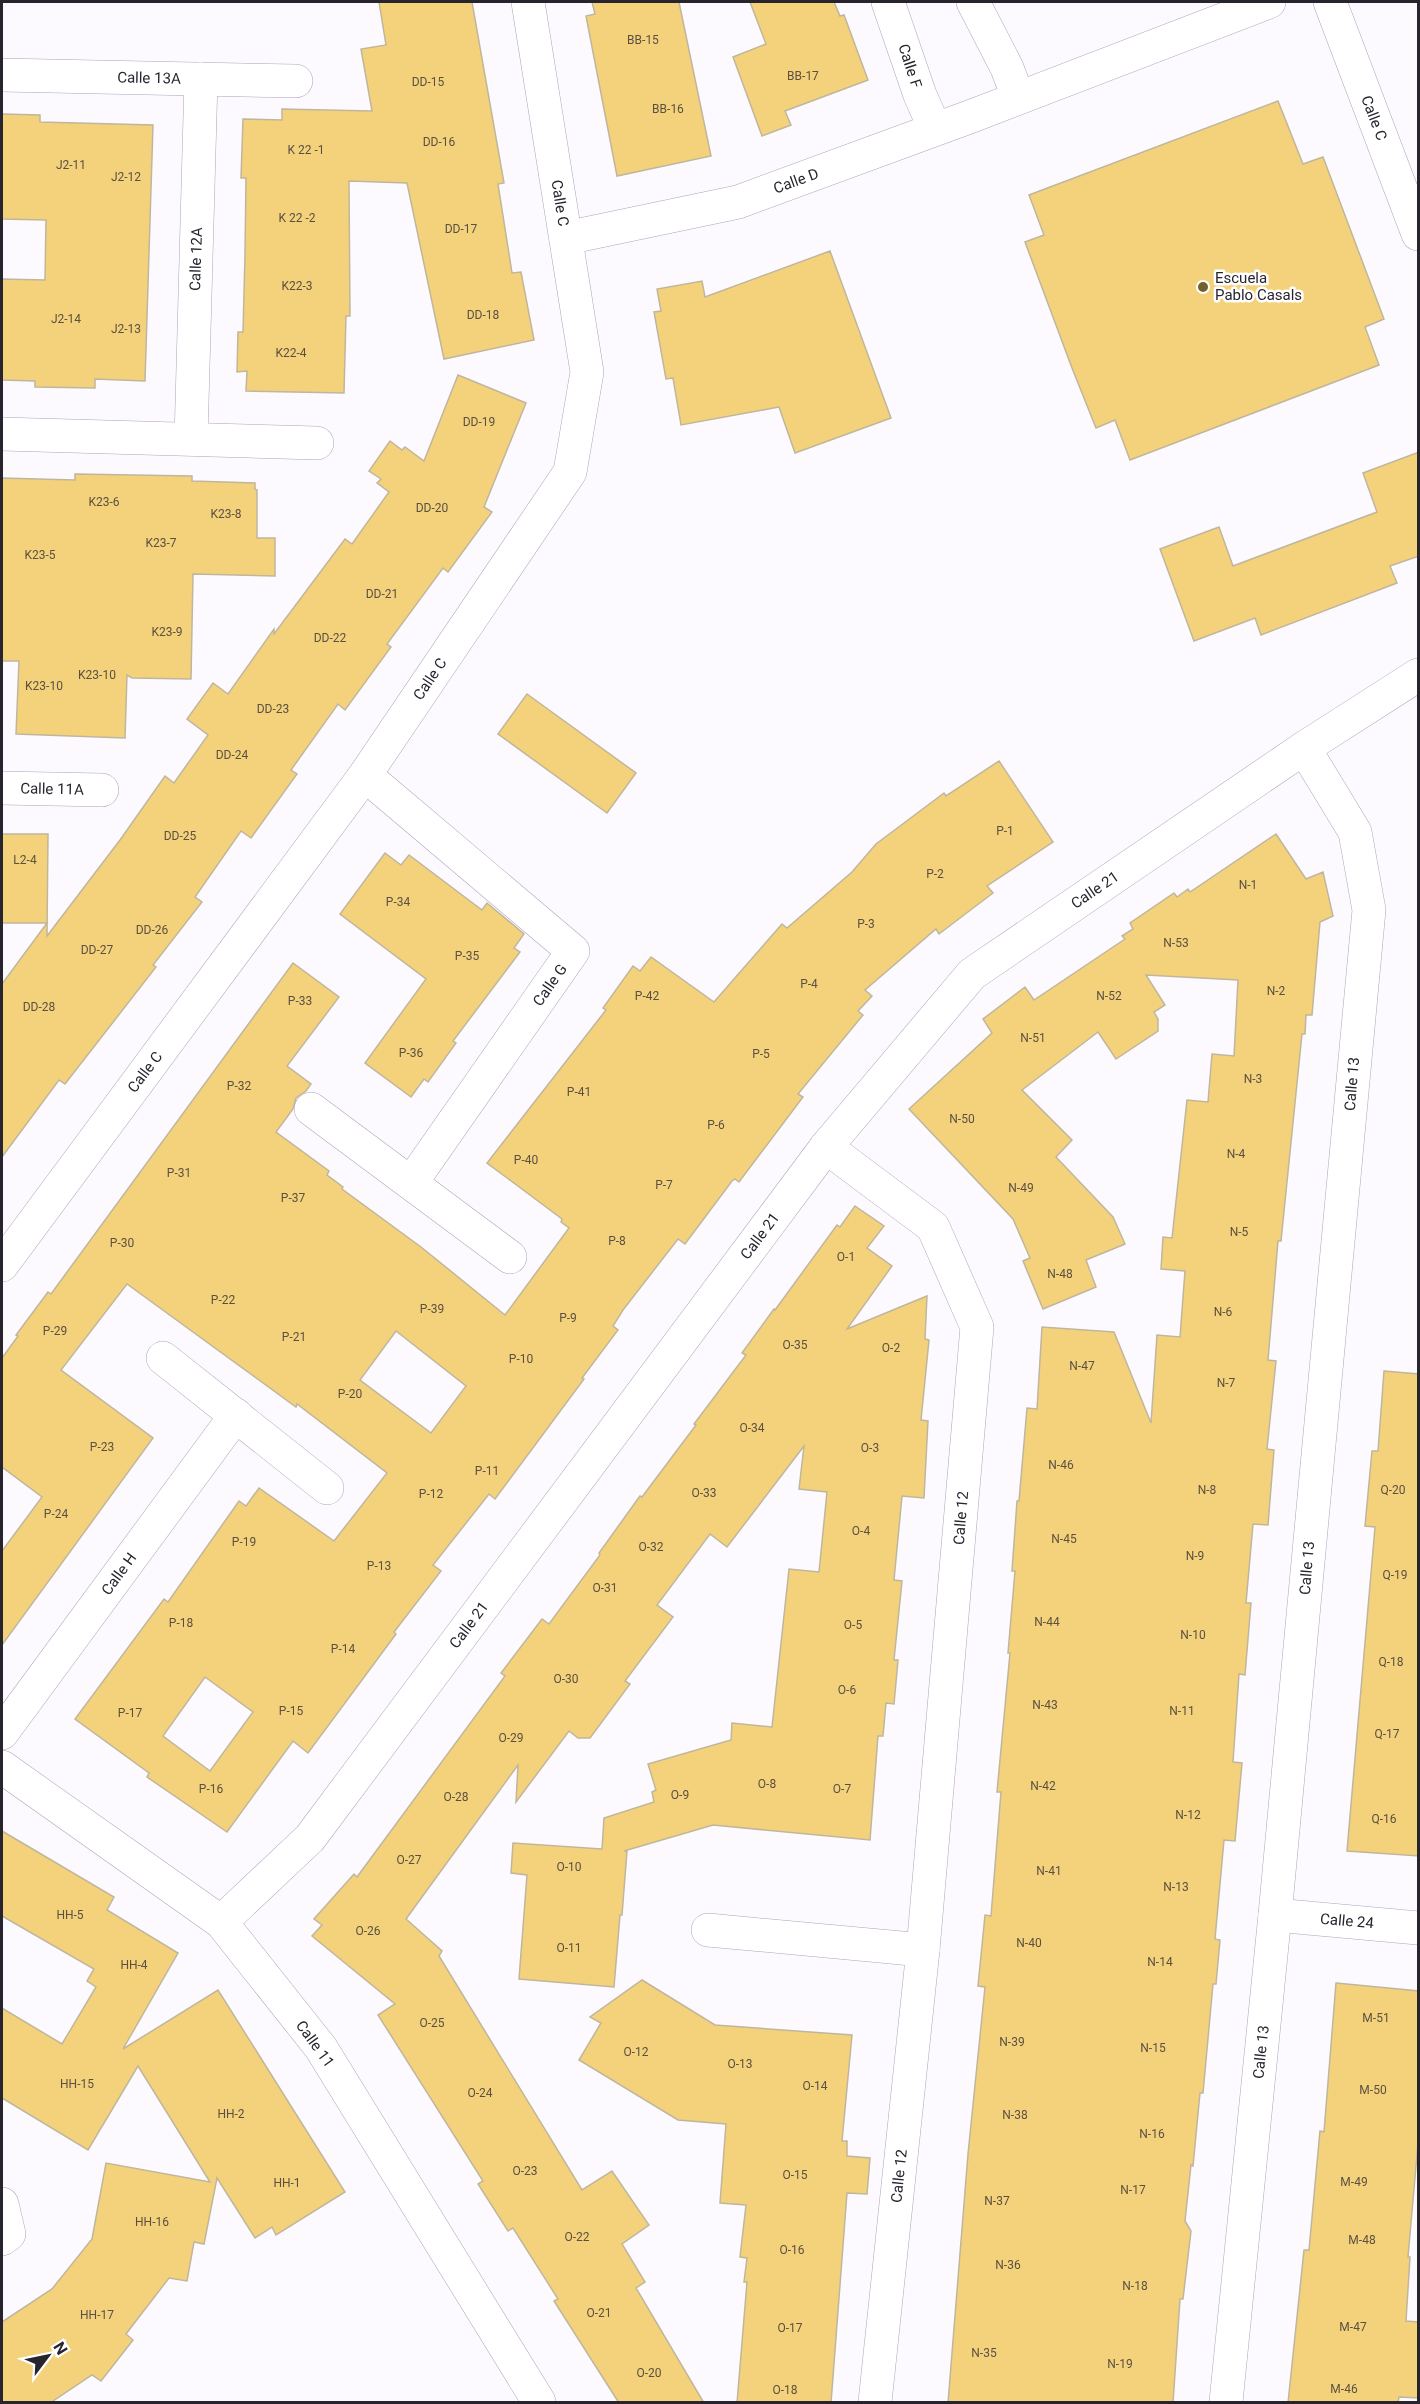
<svg xmlns="http://www.w3.org/2000/svg" width="1420" height="2404" font-family="Roboto,sans-serif">
<style>
.building{fill:#f4d27c;stroke:#c0b69c;stroke-width:1.5;fill-rule:evenodd}
.lines{fill:none;stroke-linecap:round;stroke-linejoin:round}
.minor-casing{stroke:#afa3bb;stroke-width:34}
.minor{stroke:#fff;stroke-width:33}
.poi-dot{fill:#725f2d;stroke:#fff;stroke-width:2}
.labels{text-anchor:middle;dominant-baseline:central;stroke-width:5;stroke-linejoin:round;paint-order:stroke}
.number-label{font-size:12px;fill:#5b5041}
.street-label{font-size:15px;fill:#28242d;stroke:#fff}
.poi-label{font-size:15px;fill:#28242d;stroke:#fff;text-anchor:start}
</style>
<rect width="100%" height="100%" fill="#fcfaff"/>
<g class="building">
<polygon points="379,2 472,2 504,183 498,184 512,273 521,272 534,340 444,359 407,183 349,181 350,316 346,316 344,393 246,391 247,371 237,372 238,332 243,332 245,255 246,178 241,178 243,119 282,120 282,109 372,111 361,49 386,45"/>
<polygon points="592,2 679,2 711,156 617,176 586,16 595,14"/>
<polygon points="750,2 834,2 840,16 844,15 868,80 785,111 791,125 762,136 733,57 766,44"/>
<polygon points="1278,101 1303,164 1323,157 1384,319 1365,327 1379,365 1130,460 1115,420 1096,428 1072,368 1025,242 1044,235 1029,195"/>
<polygon points="2,114 40,115 40,122 153,125 145,381 95,379 95,388 35,387 35,381 2,380 2,279 45,280 46,220 2,219"/>
<polygon points="830,251 891,418 795,453 779,407 681,425 673,378 666,379 654,312 661,311 657,289 702,281 705,297"/>
<polygon points="458,375 526,403 484,507 492,512 448,572 443,568 387,644 391,647 345,710 338,704 291,770 297,774 251,838 241,831 195,897 202,902 153,965 156,967 65,1084 59,1080 2,1157 2,984 47,923 2,923 2,834 48,834 47,936 120,840 165,776 174,783 208,735 187,719 213,683 228,694 274,629 274,634 345,539 352,544 389,492 377,483 381,479 369,471 390,441 402,450 405,447 424,461"/>
<polygon points="1419,452 1419,556 1390,566 1397,583 1261,635 1255,618 1194,641 1160,549 1219,527 1233,566 1377,512 1363,473"/>
<polygon points="75,474 192,476 192,481 255,483 255,489 257,490 257,538 275,538 275,576 193,574 191,679 132,678 127,675 125,738 16,734 19,661 2,661 2,478 75,480"/>
<polygon points="527,694 636,773 607,813 498,734"/>
<path d="M 999,761 L 1053,842 L 987,886 L 993,893 L 939,934 L 936,929 L 865,990 L 872,996 L 858,1011 L 863,1015 L 798,1094 L 803,1097 L 739,1182 L 735,1179 L 732,1181 L 685,1244 L 678,1239 L 623,1310 L 613,1326 L 618,1330 L 582,1378 L 584,1379 L 495,1499 L 489,1494 L 433,1565 L 441,1571 L 394,1632 L 396,1634 L 308,1753 L 293,1741 L 227,1832 L 147,1777 L 149,1773 L 75,1719 L 164,1599 L 168,1602 L 239,1501 L 246,1506 L 259,1488 L 334,1541 L 387,1473 L 297,1404 L 296,1407 L 127,1284 L 61,1370 L 153,1438 L 2,1645 L 2,1551 L 42,1497 L 2,1467 L 2,1358 L 18,1336 L 16,1335 L 48,1292 L 51,1294 L 293,963 L 339,997 L 287,1066 L 311,1084 L 306,1091 L 296,1098 L 293,1109 L 276,1132 L 329,1171 L 327,1175 L 343,1187 L 342,1189 L 421,1247 L 505,1315 L 569,1228 L 561,1222 L 562,1219 L 487,1163 L 606,1010 L 603,1008 L 633,966 L 640,971 L 651,957 L 714,1002 L 782,924 L 787,928 L 852,872 L 876,844 L 944,793 L 946,796 ZM 396,1331 L 466,1386 L 431,1433 L 360,1380 ZM 205,1677 L 253,1712 L 210,1771 L 163,1736 Z"/>
<polygon points="1276,834 1306,879 1323,872 1333,916 1320,922 1312,1015 1306,1015 1305,1034 1302,1034 1281,1241 1278,1241 1268,1360 1276,1361 1267,1449 1274,1450 1268,1525 1253,1524 1246,1603 1251,1603 1245,1675 1239,1674 1233,1762 1242,1763 1235,1841 1224,1840 1215,1939 1220,1940 1216,1984 1213,1984 1203,2093 1200,2093 1193,2166 1191,2165 1185,2221 1191,2231 1183,2299 1180,2299 1173,2403 948,2403 968,2154 985,1987 978,1986 985,1915 991,1916 1001,1792 997,1792 1010,1653 1008,1653 1015,1571 1012,1571 1017,1501 1019,1501 1027,1408 1037,1409 1042,1327 1114,1332 1151,1423 1157,1335 1180,1337 1185,1271 1161,1269 1163,1237 1172,1238 1187,1100 1208,1102 1212,1054 1234,1056 1238,980 1146,975 1165,1005 1154,1012 1158,1019 1158,1031 1116,1059 1098,1032 1022,1090 1072,1140 1056,1157 1113,1217 1125,1244 1086,1260 1096,1287 1043,1309 1023,1261 1030,1258 1013,1219 909,1109 992,1033 983,1019 1025,987 1034,1000 1125,939 1122,936 1133,929 1130,923 1174,893 1177,897 1188,889 1190,892"/>
<polygon points="385,853 401,865 409,855 482,910 487,903 524,934 514,948 520,952 453,1041 456,1043 428,1082 424,1079 411,1097 365,1063 426,979 340,914"/>
<polygon points="855,1206 884,1226 867,1248 892,1266 847,1329 927,1296 925,1339 929,1340 921,1420 928,1421 924,1498 902,1496 894,1580 902,1581 894,1660 898,1660 894,1704 886,1703 883,1736 878,1736 870,1840 713,1825 624,1851 627,1851 622,1915 620,1915 614,1987 519,1979 527,1875 511,1873 513,1843 602,1849 604,1818 654,1802 652,1792 656,1790 648,1764 731,1740 732,1723 772,1727 789,1569 819,1572 827,1492 799,1489 804,1446 727,1547 710,1534 657,1605 673,1617 625,1681 630,1684 590,1738 578,1738 569,1731 516,1802 518,1765 406,1919 442,1951 439,1956 582,2190 612,2171 649,2225 622,2244 645,2282 636,2288 704,2403 619,2403 554,2301 558,2299 513,2228 508,2231 478,2184 483,2181 378,2015 395,2004 312,1936 322,1925 314,1919 354,1874 357,1877 505,1676 501,1673 542,1619 549,1624 600,1555 599,1553 640,1496 642,1497 696,1425 694,1424 746,1355 742,1353 774,1309 775,1310 837,1225 840,1227"/>
<polygon points="1384,1371 1419,1374 1419,1856 1347,1851 1375,1527 1365,1526 1372,1451 1378,1451"/>
<polygon points="2,1831 114,1897 107,1910 178,1953 123,2049 218,1990 345,2192 276,2235 272,2227 255,2238 217,2178 204,2244 194,2242 187,2281 169,2278 126,2334 133,2340 101,2381 92,2375 50,2403 2,2403 2,2322 52,2289 92,2239 106,2163 210,2182 138,2066 88,2150 2,2098 2,2008 62,2044 96,1987 87,1981 94,1969 2,1916"/>
<polygon points="642,1980 715,2025 852,2035 842,2141 847,2141 847,2156 870,2158 867,2194 847,2193 831,2403 737,2403 747,2282 744,2282 747,2258 740,2257 746,2205 720,2203 726,2124 678,2120 579,2060 601,2023 590,2017"/>
<polygon points="1336,1983 1419,1991 1419,2132 1408,2257 1410,2257 1406,2321 1419,2322 1419,2398 1399,2397 1398,2403 1288,2403 1304,2250 1309,2250 1320,2131 1324,2132"/>
</g>
<g class="lines">
<g class="minor-casing">
<g id="minor">
<polyline points="888,2 920,95 935,129"/>
<polyline points="973,2 1007,68 1018,97"/>
<polyline points="1330,2 1418,234"/>
<polyline points="2,75 296,81"/>
<polyline points="566,238 738,202 972,116 1269,2"/>
<polyline points="2,434 317,443"/>
<polyline points="191,439 201,79"/>
<polyline points="365,775 573,951 411,1183"/>
<polyline points="2,788 102,790"/>
<polyline points="311,1109 510,1257"/>
<polyline points="826,1147 933,1227 977,1327 923,1950 875,2402"/>
<polyline points="2,1265 365,775 570,472 587,372 528,2"/>
<polyline points="163,1358 327,1488"/>
<polyline points="2,1733 236,1415"/>
<polyline points="2,1767 221,1922 321,2048 539,2402"/>
<polyline points="1275,1915 1418,1928"/>
<polyline points="221,1922 310,1838 826,1147 972,974 1304,748 1418,675"/>
<polyline points="708,1930 923,1950"/>
<polyline points="2,2204 9,2234 2,2239"/>
<polyline points="1226,2402 1275,1915 1369,910 1355,832 1304,748"/>
</g>
</g>
<use href="#minor" class="minor"/>
</g>
<circle class="poi-dot" cx="1203" cy="287" r="6"/>
<g class="labels">
<g class="number-label">
<text x="643" y="40">BB-15</text>
<text x="803" y="76">BB-17</text>
<text x="428" y="82">DD-15</text>
<text x="668" y="109">BB-16</text>
<text x="439" y="142">DD-16</text>
<text x="306" y="150">K 22 -1</text>
<text x="71" y="165">J2-11</text>
<text x="126" y="177">J2-12</text>
<text x="297" y="218">K 22 -2</text>
<text x="461" y="229">DD-17</text>
<text x="297" y="286">K22-3</text>
<text x="483" y="315">DD-18</text>
<text x="66" y="319">J2-14</text>
<text x="126" y="329">J2-13</text>
<text x="291" y="353">K22-4</text>
<text x="479" y="422">DD-19</text>
<text x="104" y="502">K23-6</text>
<text x="432" y="508">DD-20</text>
<text x="226" y="514">K23-8</text>
<text x="161" y="543">K23-7</text>
<text x="40" y="555">K23-5</text>
<text x="382" y="594">DD-21</text>
<text x="167" y="632">K23-9</text>
<text x="330" y="638">DD-22</text>
<text x="97" y="675">K23-10</text>
<text x="44" y="686">K23-10</text>
<text x="273" y="709">DD-23</text>
<text x="232" y="755">DD-24</text>
<text x="1005" y="831">P-1</text>
<text x="180" y="836">DD-25</text>
<text x="25" y="860">L2-4</text>
<text x="935" y="874">P-2</text>
<text x="1248" y="885">N-1</text>
<text x="398" y="902">P-34</text>
<text x="866" y="924">P-3</text>
<text x="152" y="930">DD-26</text>
<text x="1176" y="943">N-53</text>
<text x="97" y="950">DD-27</text>
<text x="467" y="956">P-35</text>
<text x="809" y="984">P-4</text>
<text x="1276" y="991">N-2</text>
<text x="647" y="996">P-42</text>
<text x="1109" y="996">N-52</text>
<text x="300" y="1001">P-33</text>
<text x="39" y="1007">DD-28</text>
<text x="1033" y="1038">N-51</text>
<text x="411" y="1053">P-36</text>
<text x="761" y="1054">P-5</text>
<text x="1253" y="1079">N-3</text>
<text x="239" y="1086">P-32</text>
<text x="579" y="1092">P-41</text>
<text x="962" y="1119">N-50</text>
<text x="716" y="1125">P-6</text>
<text x="1236" y="1154">N-4</text>
<text x="526" y="1160">P-40</text>
<text x="179" y="1173">P-31</text>
<text x="664" y="1185">P-7</text>
<text x="1021" y="1188">N-49</text>
<text x="293" y="1198">P-37</text>
<text x="1239" y="1232">N-5</text>
<text x="617" y="1241">P-8</text>
<text x="122" y="1243">P-30</text>
<text x="846" y="1257">O-1</text>
<text x="1060" y="1274">N-48</text>
<text x="223" y="1300">P-22</text>
<text x="432" y="1309">P-39</text>
<text x="1223" y="1312">N-6</text>
<text x="568" y="1318">P-9</text>
<text x="55" y="1331">P-29</text>
<text x="294" y="1337">P-21</text>
<text x="795" y="1345">O-35</text>
<text x="891" y="1348">O-2</text>
<text x="521" y="1359">P-10</text>
<text x="1082" y="1366">N-47</text>
<text x="1226" y="1383">N-7</text>
<text x="350" y="1394">P-20</text>
<text x="752" y="1428">O-34</text>
<text x="102" y="1447">P-23</text>
<text x="870" y="1448">O-3</text>
<text x="1061" y="1465">N-46</text>
<text x="487" y="1471">P-11</text>
<text x="1207" y="1490">N-8</text>
<text x="1393" y="1490">Q-20</text>
<text x="704" y="1493">O-33</text>
<text x="431" y="1494">P-12</text>
<text x="56" y="1514">P-24</text>
<text x="861" y="1531">O-4</text>
<text x="1064" y="1539">N-45</text>
<text x="244" y="1542">P-19</text>
<text x="651" y="1547">O-32</text>
<text x="1195" y="1556">N-9</text>
<text x="379" y="1566">P-13</text>
<text x="1395" y="1575">Q-19</text>
<text x="605" y="1588">O-31</text>
<text x="1047" y="1622">N-44</text>
<text x="181" y="1623">P-18</text>
<text x="853" y="1625">O-5</text>
<text x="1193" y="1635">N-10</text>
<text x="343" y="1649">P-14</text>
<text x="1391" y="1662">Q-18</text>
<text x="566" y="1679">O-30</text>
<text x="847" y="1690">O-6</text>
<text x="1045" y="1705">N-43</text>
<text x="291" y="1711">P-15</text>
<text x="1182" y="1711">N-11</text>
<text x="130" y="1713">P-17</text>
<text x="1387" y="1734">Q-17</text>
<text x="511" y="1738">O-29</text>
<text x="767" y="1784">O-8</text>
<text x="1043" y="1786">N-42</text>
<text x="211" y="1789">P-16</text>
<text x="842" y="1789">O-7</text>
<text x="680" y="1795">O-9</text>
<text x="456" y="1797">O-28</text>
<text x="1188" y="1815">N-12</text>
<text x="1384" y="1819">Q-16</text>
<text x="409" y="1860">O-27</text>
<text x="569" y="1867">O-10</text>
<text x="1049" y="1871">N-41</text>
<text x="1176" y="1887">N-13</text>
<text x="70" y="1915">HH-5</text>
<text x="368" y="1931">O-26</text>
<text x="1029" y="1943">N-40</text>
<text x="569" y="1948">O-11</text>
<text x="1160" y="1962">N-14</text>
<text x="134" y="1965">HH-4</text>
<text x="1376" y="2018">M-51</text>
<text x="432" y="2023">O-25</text>
<text x="1012" y="2042">N-39</text>
<text x="1153" y="2048">N-15</text>
<text x="636" y="2052">O-12</text>
<text x="740" y="2064">O-13</text>
<text x="77" y="2084">HH-15</text>
<text x="815" y="2086">O-14</text>
<text x="1373" y="2090">M-50</text>
<text x="480" y="2093">O-24</text>
<text x="231" y="2114">HH-2</text>
<text x="1015" y="2115">N-38</text>
<text x="1152" y="2134">N-16</text>
<text x="525" y="2171">O-23</text>
<text x="795" y="2175">O-15</text>
<text x="1354" y="2182">M-49</text>
<text x="287" y="2183">HH-1</text>
<text x="1133" y="2190">N-17</text>
<text x="997" y="2201">N-37</text>
<text x="152" y="2222">HH-16</text>
<text x="577" y="2237">O-22</text>
<text x="1362" y="2240">M-48</text>
<text x="792" y="2250">O-16</text>
<text x="1008" y="2265">N-36</text>
<text x="1135" y="2286">N-18</text>
<text x="599" y="2313">O-21</text>
<text x="97" y="2315">HH-17</text>
<text x="1353" y="2327">M-47</text>
<text x="790" y="2328">O-17</text>
<text x="984" y="2353">N-35</text>
<text x="1120" y="2364">N-19</text>
<text x="649" y="2373">O-20</text>
<text x="1344" y="2389">M-46</text>
<text x="785" y="2390">O-18</text>
</g>
<g class="street-label">
<text transform="translate(910 66) rotate(72)">Calle F</text>
<text transform="translate(149 78) rotate(1)">Calle 13A</text>
<text transform="translate(1374 118) rotate(69)">Calle C</text>
<text transform="translate(796 181) rotate(-20)">Calle D</text>
<text transform="translate(560 203) rotate(81)">Calle C</text>
<text transform="translate(196 259) rotate(-88)">Calle 12A</text>
<text transform="translate(430 679) rotate(-56)">Calle C</text>
<text transform="translate(52 789) rotate(1)">Calle 11A</text>
<text transform="translate(1095 890) rotate(-34)">Calle 21</text>
<text transform="translate(550 985) rotate(-55)">Calle G</text>
<text transform="translate(145 1072) rotate(-53)">Calle C</text>
<text transform="translate(1352 1084) rotate(-85)">Calle 13</text>
<text transform="translate(760 1236) rotate(-53)">Calle 21</text>
<text transform="translate(961 1518) rotate(-85)">Calle 12</text>
<text transform="translate(1307 1568) rotate(-85)">Calle 13</text>
<text transform="translate(119 1574) rotate(-54)">Calle H</text>
<text transform="translate(469 1625) rotate(-53)">Calle 21</text>
<text transform="translate(1347 1921) rotate(5)">Calle 24</text>
<text transform="translate(315 2044) rotate(54)">Calle 11</text>
<text transform="translate(1261 2052) rotate(-84)">Calle 13</text>
<text transform="translate(899 2176) rotate(-84)">Calle 12</text>
</g>
<g class="poi-label">
<text x="1215" y="278">Escuela<tspan x="1215" dy="17">Pablo Casals</tspan></text>
</g>
</g>
<rect width="1420" height="2404" fill="none" stroke="#28242d" stroke-width="6"/>
<g transform="translate(48 2356) rotate(58)" stroke="#ffffff" stroke-width="4.5" paint-order="stroke">
<path d="M0-4.5L10 22L0 15L-10 22Z" fill="#28242d"/>
<text y="-9" font-size="16" font-weight="bold" text-anchor="middle" fill="#28242d">N</text>
</g>
</svg>
